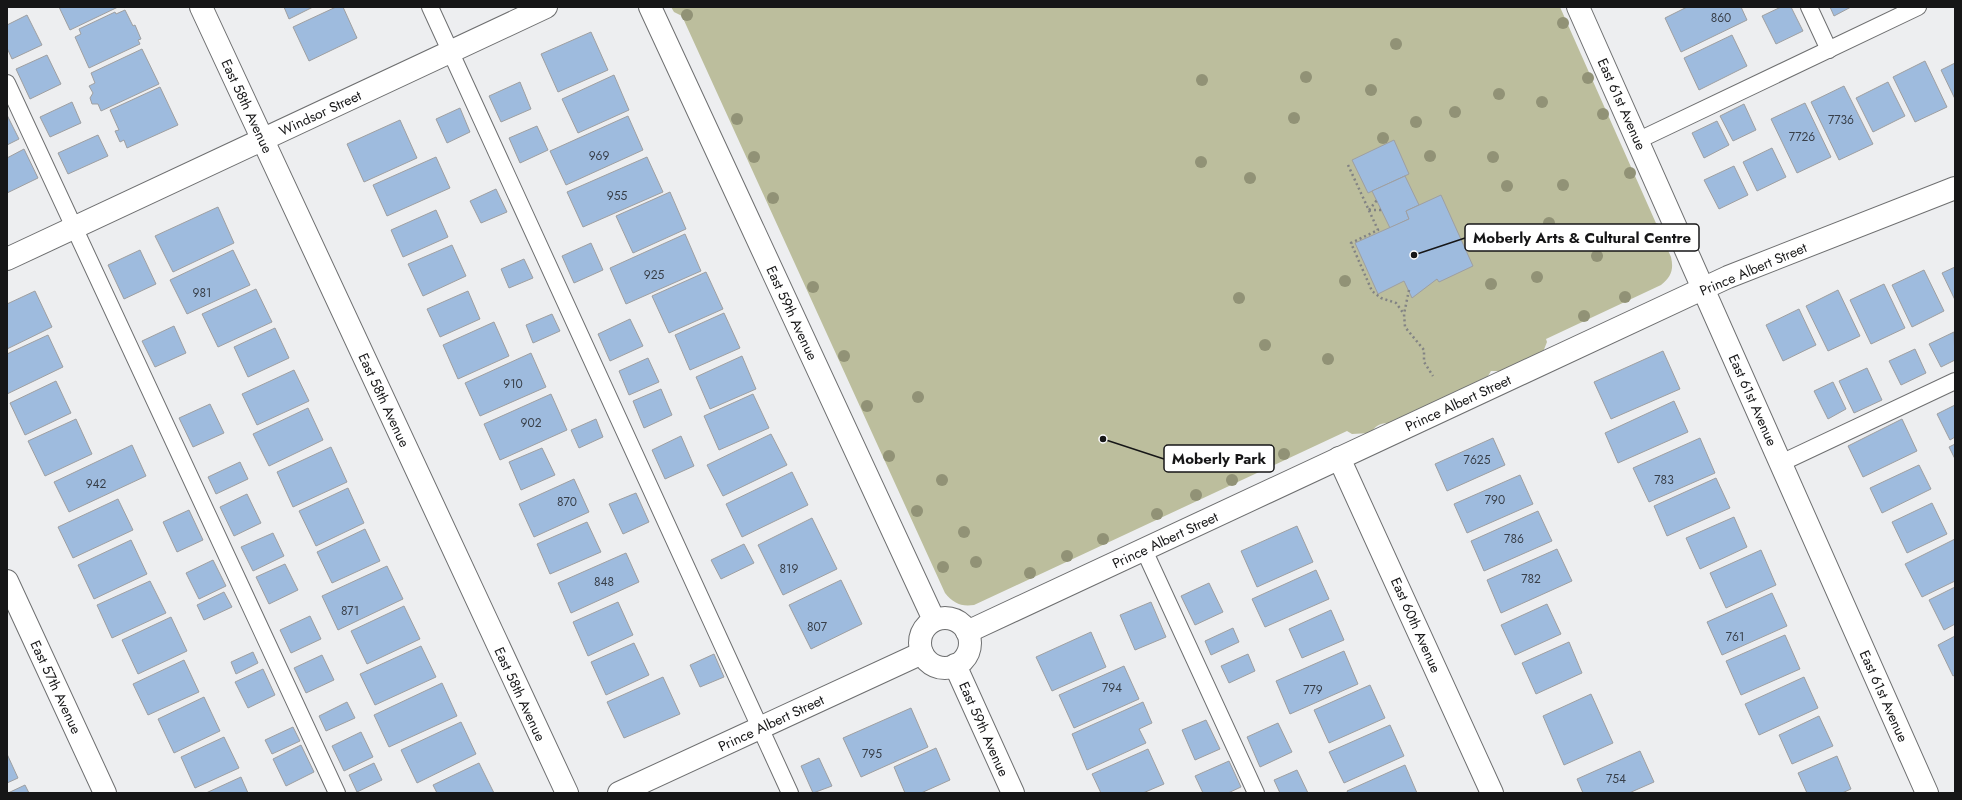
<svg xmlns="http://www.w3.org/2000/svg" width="1962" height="800" font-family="Jost,sans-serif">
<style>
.green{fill:#bcbe9d}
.building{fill:#9ebbde;stroke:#9e9fa1}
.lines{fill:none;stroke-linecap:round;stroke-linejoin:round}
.service-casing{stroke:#6e6f70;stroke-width:18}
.minor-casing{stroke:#6e6f70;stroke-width:24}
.tertiary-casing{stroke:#6e6f70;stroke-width:24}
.path{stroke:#828384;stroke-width:2.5;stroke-dasharray:2 3;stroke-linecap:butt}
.service{stroke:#fff;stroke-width:16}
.minor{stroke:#fff;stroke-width:22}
.tertiary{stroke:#fff;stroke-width:22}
.tree{fill:#919276}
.labels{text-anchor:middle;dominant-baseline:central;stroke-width:4;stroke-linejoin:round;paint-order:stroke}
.number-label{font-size:12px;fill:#383f49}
.street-label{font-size:14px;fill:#161617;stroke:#fff}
.leader{fill:none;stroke:#161617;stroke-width:1.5}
.callout-dot{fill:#161617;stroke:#fff;stroke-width:1.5}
.callout{fill:#fff;stroke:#161617;stroke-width:1.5}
.callout-label{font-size:15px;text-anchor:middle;font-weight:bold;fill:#161617}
</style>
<rect width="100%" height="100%" fill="#edeef0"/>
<path class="green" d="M 671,7 L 1560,7 L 1671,257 C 1674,270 1671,277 1661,285 L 1546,339 L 1547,342 L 1543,352 L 1515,371 L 1491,371 L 1485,381 L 1394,425 C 1382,421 1378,424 1370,433 L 1352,434 L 1347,431 L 974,605 C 961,607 953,603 945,593 L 682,16 L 674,12 Z"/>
<g class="building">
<polygon points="59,7 118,7 70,30"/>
<polygon points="284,7 313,7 289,19"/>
<polygon points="336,7 343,7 357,38 309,61 293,27"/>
<polygon points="1687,7 1741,7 1747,20 1681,52 1665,18"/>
<polygon points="1781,7 1791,7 1803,31 1776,44 1762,16"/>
<polygon points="1830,7 1851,7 1834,16"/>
<polygon points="125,10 133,26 135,25 141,39 138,40 140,44 89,68 75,37 81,34 79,29 115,12 116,14"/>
<polygon points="27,15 42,45 12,59 7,48 7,25"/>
<polygon points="591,32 608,70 558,92 541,54"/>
<polygon points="1732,35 1747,66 1699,90 1684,58"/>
<polygon points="142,49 159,84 101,111 98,104 92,104 90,98 93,93 89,86 95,83 91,73"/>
<polygon points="47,55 61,84 30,99 16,69"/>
<polygon points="1925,61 1947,107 1915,122 1893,77"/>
<polygon points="1955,63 1955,99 1941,70"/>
<polygon points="614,75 629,110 578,133 562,99"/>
<polygon points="520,82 531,109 501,122 489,96"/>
<polygon points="1888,82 1905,116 1873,132 1856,98"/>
<polygon points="1844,86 1873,144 1839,160 1811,102"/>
<polygon points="160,87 178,125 127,148 124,140 120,142 115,131 119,130 110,110"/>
<polygon points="72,102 81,123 50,137 40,117"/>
<polygon points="1805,103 1831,157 1797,173 1771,119"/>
<polygon points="1744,104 1756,130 1733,141 1720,116"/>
<polygon points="460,108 470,132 447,143 436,119"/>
<polygon points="7,115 19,139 7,145"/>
<polygon points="628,116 643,150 566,185 550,151"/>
<polygon points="400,120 417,158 364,182 347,144"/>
<polygon points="1717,121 1729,145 1704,158 1692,133"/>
<polygon points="537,126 548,150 520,163 509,138"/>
<polygon points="98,135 108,156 68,174 58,153"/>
<polygon points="1394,140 1409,174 1368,193 1352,160"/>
<polygon points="1772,148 1786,177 1757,191 1743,162"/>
<polygon points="24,149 38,178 7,193 7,158"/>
<polygon points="436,157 450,188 387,216 373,185"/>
<polygon points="647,157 663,192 583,227 567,192"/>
<polygon points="1734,166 1748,195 1719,209 1704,180"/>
<polygon points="1405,176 1419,205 1406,211 1409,219 1390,228 1372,191"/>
<polygon points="496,189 507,212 481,223 470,201"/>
<polygon points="670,192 686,229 633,253 616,216"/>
<polygon points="1441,195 1473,266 1439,282 1437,279 1412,298 1404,281 1378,294 1355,243 1409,219 1406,211"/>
<polygon points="218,207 234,243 173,272 155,236"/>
<polygon points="436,210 448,237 403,257 391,230"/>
<polygon points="685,234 701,271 626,304 610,268"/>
<polygon points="591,243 603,270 574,283 562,256"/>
<polygon points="452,245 466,276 423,296 408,264"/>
<polygon points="140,250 156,284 124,299 108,265"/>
<polygon points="233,250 250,285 187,314 170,280"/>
<polygon points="524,259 533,278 509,288 501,269"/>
<polygon points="1955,267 1955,300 1942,273"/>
<polygon points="1924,270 1944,311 1912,327 1892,285"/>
<polygon points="706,272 723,309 669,333 652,296"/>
<polygon points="1884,284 1905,328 1871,344 1850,300"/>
<polygon points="256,289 272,322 218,347 202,314"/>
<polygon points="1838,290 1860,336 1828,351 1806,306"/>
<polygon points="35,291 52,327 7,349 7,304"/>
<polygon points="468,291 480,319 440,337 427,309"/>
<polygon points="1799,309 1816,345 1783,361 1766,325"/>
<polygon points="724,313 740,348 690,370 675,335"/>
<polygon points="552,314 560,331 533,343 526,325"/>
<polygon points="630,319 643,346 610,361 598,334"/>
<polygon points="494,322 509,356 458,379 443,345"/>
<polygon points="174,326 186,353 155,367 142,341"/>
<polygon points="275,328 289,358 248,377 234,347"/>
<polygon points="1954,332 1955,360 1941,367 1929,344"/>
<polygon points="48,335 63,367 7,394 7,354"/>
<polygon points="1915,349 1926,373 1901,385 1889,361"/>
<polygon points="1663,351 1680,389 1611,419 1594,382"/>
<polygon points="531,353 546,387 480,416 465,383"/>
<polygon points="742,356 756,389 710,409 696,377"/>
<polygon points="648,358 659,382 629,395 619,371"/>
<polygon points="1867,368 1882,400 1854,413 1839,381"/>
<polygon points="294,370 309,401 257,425 242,394"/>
<polygon points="56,381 71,413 25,435 10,403"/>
<polygon points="1833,382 1846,409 1828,419 1814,391"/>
<polygon points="661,389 672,415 644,428 633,401"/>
<polygon points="551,394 567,430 500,460 484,424"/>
<polygon points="753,394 769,428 719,450 704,416"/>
<polygon points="1674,401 1688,432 1618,463 1605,433"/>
<polygon points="210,404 224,433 193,447 179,418"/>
<polygon points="1955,405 1955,437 1950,440 1937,414"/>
<polygon points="308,408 323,440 269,466 253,434"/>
<polygon points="76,419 92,454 45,476 28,441"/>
<polygon points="596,419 603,437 579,448 571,430"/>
<polygon points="1902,419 1917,451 1863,477 1848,446"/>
<polygon points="771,434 787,465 723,496 707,465"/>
<polygon points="681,436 694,466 665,479 652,450"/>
<polygon points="1493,438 1505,465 1447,491 1435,464"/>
<polygon points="1700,438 1715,473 1649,502 1633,468"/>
<polygon points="1955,444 1955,459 1949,447"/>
<polygon points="132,445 146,476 69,512 54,482"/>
<polygon points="331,447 347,482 293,507 277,472"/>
<polygon points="542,448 555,475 521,490 509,462"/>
<polygon points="240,462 248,479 216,494 208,477"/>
<polygon points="1919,465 1931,489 1882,513 1870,488"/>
<polygon points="792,472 808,505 742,537 726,504"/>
<polygon points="1520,475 1533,504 1467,533 1454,504"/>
<polygon points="1716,478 1730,508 1667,536 1654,506"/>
<polygon points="574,479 589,512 534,537 519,504"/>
<polygon points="348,488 364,523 316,546 299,511"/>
<polygon points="636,493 649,522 623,534 609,504"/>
<polygon points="247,494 261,523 234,536 220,507"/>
<polygon points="118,499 133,530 73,558 58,527"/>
<polygon points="1932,503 1947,534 1907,553 1892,522"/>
<polygon points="189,510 203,540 177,552 163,522"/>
<polygon points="1538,511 1552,541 1484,571 1471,541"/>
<polygon points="1734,517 1747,547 1700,569 1686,538"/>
<polygon points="812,518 837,569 783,595 758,545"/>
<polygon points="587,522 601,552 550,574 537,544"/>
<polygon points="1297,526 1313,562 1257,587 1241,551"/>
<polygon points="365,529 380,561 332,583 317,552"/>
<polygon points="273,533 284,556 253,571 241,547"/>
<polygon points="1955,539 1955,581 1922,597 1905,564"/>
<polygon points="131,540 147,574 94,599 78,565"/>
<polygon points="744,544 754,563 721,579 711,560"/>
<polygon points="1557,549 1572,581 1501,613 1487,580"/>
<polygon points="1761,550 1776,585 1726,608 1710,573"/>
<polygon points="626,553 639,582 571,613 558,583"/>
<polygon points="213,560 226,586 199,599 186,573"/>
<polygon points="285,564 298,590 269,604 256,577"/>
<polygon points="387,566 403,599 338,630 322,596"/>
<polygon points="1316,570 1329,599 1265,627 1252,599"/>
<polygon points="841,580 862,624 811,649 789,605"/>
<polygon points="150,581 166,613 112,638 97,605"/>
<polygon points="1209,583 1223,612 1195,625 1181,596"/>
<polygon points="1955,587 1955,624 1944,630 1929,600"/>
<polygon points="224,592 232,607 204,620 197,605"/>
<polygon points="1772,593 1787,626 1722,655 1707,622"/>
<polygon points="618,602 633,635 588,656 573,622"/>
<polygon points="1151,602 1166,637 1135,650 1120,615"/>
<polygon points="1547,604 1561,634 1515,655 1501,625"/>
<polygon points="404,606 420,639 367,664 351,631"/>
<polygon points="1331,610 1344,640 1302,658 1289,629"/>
<polygon points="310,616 321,639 291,653 280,630"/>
<polygon points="171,617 187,651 138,674 122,640"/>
<polygon points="1233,628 1239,642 1211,655 1205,641"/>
<polygon points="1091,632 1106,667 1052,691 1036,657"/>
<polygon points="1785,635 1800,669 1741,695 1726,661"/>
<polygon points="1955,636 1955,675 1953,676 1938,645"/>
<polygon points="1569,642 1582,673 1536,694 1522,663"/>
<polygon points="634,643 649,675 606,695 591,662"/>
<polygon points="421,646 436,677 375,705 360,674"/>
<polygon points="1344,651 1358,684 1290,714 1276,681"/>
<polygon points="253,652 258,663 236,674 231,662"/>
<polygon points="714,654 724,677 700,687 690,665"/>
<polygon points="1248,654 1255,671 1229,683 1221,666"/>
<polygon points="322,655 334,680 306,693 294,668"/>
<polygon points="184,660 199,692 148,715 133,684"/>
<polygon points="1124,666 1139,699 1074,728 1059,695"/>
<polygon points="263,669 275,695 248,708 235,682"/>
<polygon points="663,677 680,714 624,738 607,702"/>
<polygon points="1804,677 1818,708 1759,735 1745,704"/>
<polygon points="442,683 457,716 389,747 374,715"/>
<polygon points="1370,685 1385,718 1329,743 1314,710"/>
<polygon points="1591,694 1613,743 1564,765 1543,716"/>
<polygon points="204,697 220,731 174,753 158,719"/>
<polygon points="347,702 355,718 326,731 319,716"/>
<polygon points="1143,702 1152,723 1139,729 1146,743 1087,770 1072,734"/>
<polygon points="911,708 928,747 861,777 843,738"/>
<polygon points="1819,716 1833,746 1792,764 1779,735"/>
<polygon points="1206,720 1220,749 1195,760 1182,730"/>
<polygon points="461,722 476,754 417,783 401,750"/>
<polygon points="1278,723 1292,752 1260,767 1247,737"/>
<polygon points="1390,725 1404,756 1344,783 1329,752"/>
<polygon points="293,727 300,741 272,754 265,740"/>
<polygon points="361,732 373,757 344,771 332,746"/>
<polygon points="224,737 239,768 195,788 181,757"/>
<polygon points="301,745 314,772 286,786 273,759"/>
<polygon points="936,748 950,780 921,793 905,793 894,767"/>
<polygon points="1148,749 1164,784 1143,793 1101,793 1092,774"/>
<polygon points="1640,751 1654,782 1629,793 1583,793 1577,779"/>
<polygon points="7,754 18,778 7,783"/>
<polygon points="1837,756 1851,789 1842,793 1807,793 1798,773"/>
<polygon points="819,758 832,786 813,793 801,766"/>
<polygon points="1229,761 1241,787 1228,793 1203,793 1195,776"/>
<polygon points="374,763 382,780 357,792 349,775"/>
<polygon points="479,763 494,793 437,793 433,785"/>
<polygon points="1405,765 1417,793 1348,793 1347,791"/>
<polygon points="1297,770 1308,793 1280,793 1274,780"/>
<polygon points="241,777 248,793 206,793"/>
<polygon points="25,785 29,793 8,793"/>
</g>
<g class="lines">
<g class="service-casing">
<g id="service">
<polyline points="430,7 790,793"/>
<polyline points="1809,7 1829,50"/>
<polyline points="7,83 337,793"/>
<polyline points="1639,140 1918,7"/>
<polyline points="1781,463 1955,381"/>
<polyline points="1144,550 1256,793"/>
</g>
</g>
<g class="minor-casing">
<g id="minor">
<polyline points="201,7 567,793"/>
<polyline points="650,7 934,620"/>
<polyline points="1578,7 1927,793"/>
<polyline points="7,259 546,7"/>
<polyline points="1339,458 1492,793"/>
<circle cx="945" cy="643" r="25"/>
<polyline points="967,632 1728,277 1955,188"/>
<polyline points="955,665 1013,793"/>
<polyline points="619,793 922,653"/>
</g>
</g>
<g class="tertiary-casing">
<polyline id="tertiary" points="7,581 105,793"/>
</g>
<g class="path">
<polyline points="1348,165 1378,230 1351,243 1372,291 1381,298 1396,303 1404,314"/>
<polyline points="1369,210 1382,210"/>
<polyline points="1369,210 1377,200"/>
<polyline points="1409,290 1404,314 1405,327 1424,350 1424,362 1433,376"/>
</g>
<use href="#service" class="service"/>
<use href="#minor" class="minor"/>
<use href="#tertiary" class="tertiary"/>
</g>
<g class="tree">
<circle cx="687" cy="15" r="6"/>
<circle cx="1563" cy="23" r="6"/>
<circle cx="1396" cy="44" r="6"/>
<circle cx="1306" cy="77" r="6"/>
<circle cx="1588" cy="78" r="6"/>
<circle cx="1202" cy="80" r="6"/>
<circle cx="1371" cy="90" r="6"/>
<circle cx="1499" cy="94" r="6"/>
<circle cx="1542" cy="102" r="6"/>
<circle cx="1455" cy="112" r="6"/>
<circle cx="1603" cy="114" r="6"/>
<circle cx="1294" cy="118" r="6"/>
<circle cx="737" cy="119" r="6"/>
<circle cx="1416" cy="122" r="6"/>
<circle cx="1383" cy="138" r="6"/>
<circle cx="1430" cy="156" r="6"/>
<circle cx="754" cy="157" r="6"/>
<circle cx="1493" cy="157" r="6"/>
<circle cx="1201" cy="162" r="6"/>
<circle cx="1630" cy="173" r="6"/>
<circle cx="1250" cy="178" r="6"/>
<circle cx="1563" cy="185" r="6"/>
<circle cx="1507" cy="186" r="6"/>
<circle cx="773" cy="198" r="6"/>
<circle cx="1549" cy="223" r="6"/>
<circle cx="1655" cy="229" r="6"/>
<circle cx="1597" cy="256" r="6"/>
<circle cx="1537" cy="277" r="6"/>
<circle cx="1345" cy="281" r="6"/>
<circle cx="1491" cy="284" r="6"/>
<circle cx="813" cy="287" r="6"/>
<circle cx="1625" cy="297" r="6"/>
<circle cx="1239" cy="298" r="6"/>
<circle cx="1584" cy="316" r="6"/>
<circle cx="1265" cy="345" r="6"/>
<circle cx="844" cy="356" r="6"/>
<circle cx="1328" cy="359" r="6"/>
<circle cx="918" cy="397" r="6"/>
<circle cx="867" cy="406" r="6"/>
<circle cx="1284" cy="454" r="6"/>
<circle cx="889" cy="456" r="6"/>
<circle cx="942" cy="480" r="6"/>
<circle cx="1232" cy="480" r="6"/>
<circle cx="1196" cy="495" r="6"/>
<circle cx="917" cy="511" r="6"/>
<circle cx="1157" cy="514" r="6"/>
<circle cx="964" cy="532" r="6"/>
<circle cx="1103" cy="539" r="6"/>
<circle cx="1067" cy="556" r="6"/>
<circle cx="976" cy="562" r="6"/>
<circle cx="943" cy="567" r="6"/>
<circle cx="1030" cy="573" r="6"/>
</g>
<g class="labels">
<g class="number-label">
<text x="1721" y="18">860</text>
<text x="1841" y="120">7736</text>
<text x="1802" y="137">7726</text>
<text x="599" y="156">969</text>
<text x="617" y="196">955</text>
<text x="654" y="275">925</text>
<text x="202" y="293">981</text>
<text x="513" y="384">910</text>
<text x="531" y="423">902</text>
<text x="1477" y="460">7625</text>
<text x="1664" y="480">783</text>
<text x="96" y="484">942</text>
<text x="1495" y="500">790</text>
<text x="567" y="502">870</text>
<text x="1514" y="539">786</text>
<text x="789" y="569">819</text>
<text x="1531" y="579">782</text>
<text x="604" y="582">848</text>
<text x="350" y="611">871</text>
<text x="817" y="627">807</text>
<text x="1735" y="637">761</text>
<text x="1112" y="688">794</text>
<text x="1313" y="690">779</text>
<text x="872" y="754">795</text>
<text x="1616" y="779">754</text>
</g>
<g class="street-label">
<text transform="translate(1622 104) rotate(66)">East 61st Avenue</text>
<text transform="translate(247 106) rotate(65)">East 58th Avenue</text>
<text transform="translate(320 113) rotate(-25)">Windsor Street</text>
<text transform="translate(1753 269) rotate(-23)">Prince Albert Street</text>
<text transform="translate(792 313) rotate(65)">East 59th Avenue</text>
<text transform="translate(384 400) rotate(65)">East 58th Avenue</text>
<text transform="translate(1753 400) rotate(66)">East 61st Avenue</text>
<text transform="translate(1458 403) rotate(-25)">Prince Albert Street</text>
<text transform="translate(1165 540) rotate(-25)">Prince Albert Street</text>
<text transform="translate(1416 625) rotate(66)">East 60th Avenue</text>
<text transform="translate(56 687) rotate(65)">East 57th Avenue</text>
<text transform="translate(520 694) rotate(65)">East 58th Avenue</text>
<text transform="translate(1884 696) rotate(66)">East 61st Avenue</text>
<text transform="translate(771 723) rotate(-25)">Prince Albert Street</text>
<text transform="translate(984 729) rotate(66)">East 59th Avenue</text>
</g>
</g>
<path class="leader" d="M1414 255L1465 238M1103 439L1164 459"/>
<g class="callout-dot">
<circle cx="1414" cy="255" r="4"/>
<circle cx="1103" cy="439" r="4"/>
</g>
<g class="callout">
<rect x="1465" y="224" width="234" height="27" rx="4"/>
<rect x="1164" y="445" width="110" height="27" rx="4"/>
</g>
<g class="callout-label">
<text x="1582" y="243">Moberly Arts &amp; Cultural Centre</text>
<text x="1219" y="464">Moberly Park</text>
</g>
<rect width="1962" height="800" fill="none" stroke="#161617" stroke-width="16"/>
</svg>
